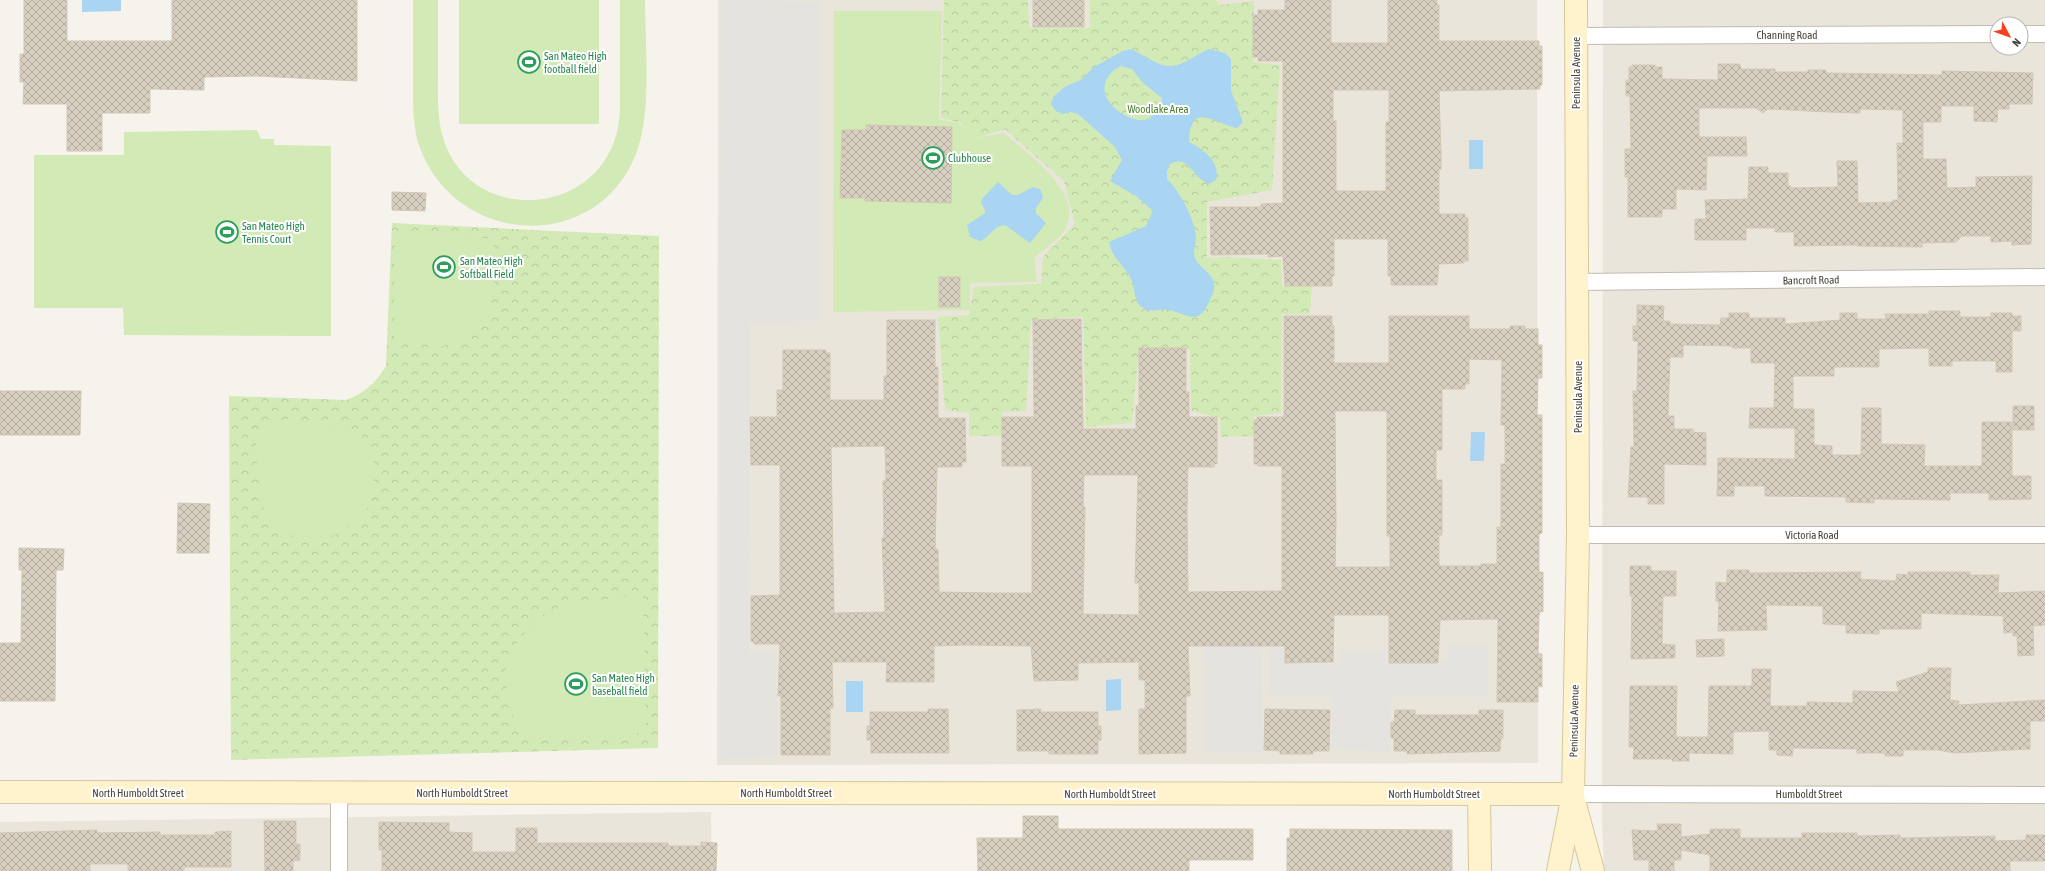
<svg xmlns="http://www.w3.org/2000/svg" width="2045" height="871" font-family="'Asap Condensed',sans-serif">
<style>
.residential{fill:#eae5da;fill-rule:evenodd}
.park{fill:url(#park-crowns)}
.pitch{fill:#d2eab5}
.parking{fill:#e5e3e0}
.water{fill:#a9d4f2;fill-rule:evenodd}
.building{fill:url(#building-cross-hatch);stroke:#d3c7b4;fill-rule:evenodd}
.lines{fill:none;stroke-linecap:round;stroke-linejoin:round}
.street-casing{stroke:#c2bbae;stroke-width:18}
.secondary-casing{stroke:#d6c79b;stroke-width:24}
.street{stroke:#fff;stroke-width:16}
.secondary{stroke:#fff3cd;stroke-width:22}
.labels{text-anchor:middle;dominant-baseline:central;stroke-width:4;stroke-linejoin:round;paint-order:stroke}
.street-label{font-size:11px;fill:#4b4439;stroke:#fff}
.leisure-label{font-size:11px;fill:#27864d;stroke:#fff;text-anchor:start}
.park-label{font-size:11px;fill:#4a7f2a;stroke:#fff}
</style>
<defs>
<pattern id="park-crowns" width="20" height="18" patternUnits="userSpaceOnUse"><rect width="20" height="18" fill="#d2eab5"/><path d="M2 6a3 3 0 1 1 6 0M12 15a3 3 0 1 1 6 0" fill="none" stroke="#b6ca9c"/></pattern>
<pattern id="building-cross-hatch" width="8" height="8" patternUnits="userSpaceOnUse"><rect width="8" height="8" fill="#d8cfc1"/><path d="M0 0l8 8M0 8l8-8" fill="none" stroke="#b1aa9e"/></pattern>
</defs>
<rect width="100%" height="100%" fill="#f6f3ec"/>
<g class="residential">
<polygon points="718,0 1537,0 1538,763 717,765"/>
<path d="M 1603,0 L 2045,0 L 2045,871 L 1604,871 L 1602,821 ZM 1997,24 L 2021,24 L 2021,48 L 1997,48 Z"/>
<polygon points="711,812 712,871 0,871 0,822"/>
</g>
<g class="park">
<polygon points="944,0 1028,0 1029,28 1090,28 1090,0 1216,0 1219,5 1254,1 1253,62 1280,65 1272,190 1207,202 1207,258 1228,257 1281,260 1282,286 1312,286 1310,314 1282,314 1281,413 1254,416 1253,436 1221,437 1220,418 1191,411 1190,349 1139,349 1132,423 1086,427 1083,317 1031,320 1026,411 1002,412 1002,436 969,436 969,413 945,410 938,317 969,315 974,287 1041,284 1043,257 1075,224 1064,181 1005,129 977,138 959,122 941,118"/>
<path d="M 392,223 L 659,236 L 658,748 L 231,760 L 229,396 L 346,400 C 364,393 376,383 386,366 Z"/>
</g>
<g class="pitch">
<path d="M 413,0 L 438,0 C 438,23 438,47 438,70 C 438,97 436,126 448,151 C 479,217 578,216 610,151 C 617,138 619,124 620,110 L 620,0 L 645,0 C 645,47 653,119 633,161 C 589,255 455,243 420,148 C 412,126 413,101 413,79 C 413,52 413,26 413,0 Z"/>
<rect x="459" y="0" width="140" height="124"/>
<path d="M 834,11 L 942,11 L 939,120 L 957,122 L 977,138 L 1004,133 C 1031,157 1099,203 1055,241 C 1032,261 1033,248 1037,282 L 970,283 L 970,310 L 833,312 Z"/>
<polygon points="257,130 261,139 274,139 274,145 331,146 331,336 124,335 123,308 34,308 34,155 124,155 124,132"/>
<polygon points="409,232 494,239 494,290 489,314 466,337 443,346 394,342 395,244"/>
<polygon points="287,419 345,427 367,441 374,456 374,482 368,508 356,523 326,539 300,538 277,530 264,510 255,450 258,435 265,425 273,421"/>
<polygon points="643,595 646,724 632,739 522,738 507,703 506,664 520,638 539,618 566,604"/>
</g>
<g class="parking">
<polygon points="721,0 821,2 821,321 750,322 749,653 776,652 777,757 720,759"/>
<polygon points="1488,645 1488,697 1391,695 1390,752 1332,749 1332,697 1269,696 1271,646 1285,646 1285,664 1333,665 1333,662 1341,663 1341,650 1385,652 1386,662 1389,663 1438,663 1447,662 1447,646"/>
<polygon points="1204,646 1261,646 1263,753 1205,753"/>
</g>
<g class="water">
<polygon points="82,0 121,0 121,11 82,12"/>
<path d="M 1132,49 C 1145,56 1162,70 1178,65 C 1189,61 1199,53 1209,49 L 1225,53 L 1231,59 L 1231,91 L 1243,122 L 1237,128 C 1215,124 1190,99 1189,142 C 1203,149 1221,162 1216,180 L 1209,184 C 1191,177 1190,154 1170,164 L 1167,171 L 1167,179 C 1179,190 1196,221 1196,238 C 1196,243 1194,248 1194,253 C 1194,267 1214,271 1214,285 C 1215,291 1211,297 1209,302 C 1197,329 1185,311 1166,310 C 1158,309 1150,313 1143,308 C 1134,303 1135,290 1132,281 C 1126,266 1112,259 1109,242 L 1146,226 L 1153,211 L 1136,196 L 1110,181 L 1122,160 L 1114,146 L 1078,114 L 1070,112 L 1062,114 L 1056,111 L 1051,104 L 1053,97 L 1066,86 L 1081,80 L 1094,67 L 1123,51 ZM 1120,66 L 1132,69 L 1142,82 L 1162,98 L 1162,105 L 1149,119 C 1127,127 1080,90 1120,66 Z"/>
<rect x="1469" y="140" width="14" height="29"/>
<path d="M 998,182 L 1012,195 L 1018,195 L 1033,187 L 1041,190 L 1043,198 L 1036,208 L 1036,213 L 1046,223 L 1030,243 L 1005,225 C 993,226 990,237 980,241 L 970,237 L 967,225 L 985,213 L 985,210 L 981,203 L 982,199 Z"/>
<polygon points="1471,432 1485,432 1484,461 1470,461"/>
<polygon points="1121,679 1121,710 1106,711 1106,680"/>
<rect x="846" y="681" width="17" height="31"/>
</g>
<g class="building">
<polygon points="24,0 67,0 67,41 172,41 172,0 357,0 357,81 256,76 204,77 204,90 150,89 150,113 102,113 102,151 67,151 67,104 23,104 24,82 20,82 20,54 24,54"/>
<rect x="1033" y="0" width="51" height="27"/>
<path d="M 1285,0 L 1331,0 L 1331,43 L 1388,43 L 1388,0 L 1437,0 L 1437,6 L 1439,5 L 1439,41 L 1539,41 L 1539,46 L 1542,46 L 1542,85 L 1540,85 L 1540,89 L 1439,91 L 1441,154 L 1441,169 L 1439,169 L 1439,214 L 1465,214 L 1465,218 L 1468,218 L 1468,261 L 1464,261 L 1464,263 L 1439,264 L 1437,285 L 1391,285 L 1391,276 L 1388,276 L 1388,239 L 1334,239 L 1334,276 L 1332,276 L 1332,286 L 1285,286 L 1283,256 L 1268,257 L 1268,254 L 1211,255 L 1210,207 L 1261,207 L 1261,204 L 1283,203 L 1283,61 L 1258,61 L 1258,57 L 1253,57 L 1253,15 L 1258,15 L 1258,10 L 1285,10 ZM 1333,90 L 1389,90 L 1389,122 L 1386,122 L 1386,191 L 1336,191 L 1336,121 L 1333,121 Z"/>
<polygon points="1718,64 1740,64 1741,69 1775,69 1775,72 1808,72 1808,70 1826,70 1826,73 1942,75 1942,71 2033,73 2032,104 2009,104 2009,109 1998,109 1997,122 1974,121 1974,106 1941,106 1941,122 1923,122 1923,159 1946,159 1947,188 1976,187 1976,177 2032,176 2031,244 2012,245 2012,241 1991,242 1991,236 1962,236 1956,242 1922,243 1922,247 1857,246 1857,245 1794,246 1794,232 1775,232 1775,228 1746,228 1746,240 1695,240 1695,219 1706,219 1705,200 1748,199 1749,167 1768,167 1768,173 1788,173 1788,186 1791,186 1791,188 1838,187 1837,161 1857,161 1858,203 1893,202 1893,200 1898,200 1897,143 1903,143 1903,110 1860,109 1860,113 1828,112 1768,109 1763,113 1756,108 1699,108 1699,137 1746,137 1747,156 1707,156 1706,190 1676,189 1676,209 1662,209 1662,217 1628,217 1628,177 1625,177 1625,149 1631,149 1630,96 1626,96 1626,80 1629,80 1629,67 1632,67 1632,65 1655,65 1655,67 1662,67 1662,79 1718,80"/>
<polygon points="866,125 952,127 951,203 865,201 865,198 840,198 842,130 866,130"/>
<polygon points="392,192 426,193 425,211 392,210"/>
<rect x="939" y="277" width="21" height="30"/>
<polygon points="1637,305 1664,306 1663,321 1670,321 1670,324 1720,325 1721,318 1729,318 1729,313 1749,313 1749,318 1785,318 1785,324 1840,320 1840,313 1857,313 1857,319 1886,319 1885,314 1929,314 1929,311 1960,311 1960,317 1991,317 1991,313 2012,313 2012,316 2021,316 2021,331 2012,331 2012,372 1996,372 1996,361 1952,361 1952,366 1929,366 1929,348 1879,349 1879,367 1834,367 1834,376 1793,376 1793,409 1814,409 1814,445 1832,446 1832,455 1861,455 1862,408 1881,408 1881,444 1925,445 1924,466 1982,466 1982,422 2012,422 2012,476 2031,476 2031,499 1989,500 1989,493 1950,493 1950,500 1874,499 1874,503 1846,502 1846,497 1765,496 1765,486 1734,486 1734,496 1717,496 1718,458 1795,459 1795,428 1749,428 1750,408 1774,408 1775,363 1751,363 1751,348 1732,348 1733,346 1683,345 1683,357 1670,357 1668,416 1674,416 1674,429 1693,429 1693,432 1706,433 1706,465 1664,464 1664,504 1648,504 1648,497 1628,497 1631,447 1634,447 1633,391 1637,391 1638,341 1633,341 1633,326 1637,326"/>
<path d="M 1284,316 L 1332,316 L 1332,326 L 1334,326 L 1334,363 L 1389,363 L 1389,316 L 1469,316 L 1469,329 L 1510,329 L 1510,326 L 1525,326 L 1525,329 L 1538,329 L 1538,345 L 1542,345 L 1542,378 L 1538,378 L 1537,415 L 1542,415 L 1542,533 L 1539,534 L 1539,572 L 1543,572 L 1543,612 L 1540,611 L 1539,616 L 1538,653 L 1542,654 L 1542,687 L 1538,686 L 1538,702 L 1497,702 L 1498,619 L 1440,620 L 1438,663 L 1389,663 L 1389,615 L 1334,615 L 1333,662 L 1285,663 L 1285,646 L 1188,646 L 1190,696 L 1186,696 L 1186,753 L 1139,754 L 1139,709 L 1145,709 L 1145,680 L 1139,680 L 1139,662 L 1078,663 L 1078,680 L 1034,681 L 1031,646 L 966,645 L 934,646 L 934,682 L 886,682 L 887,662 L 832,662 L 833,708 L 830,708 L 830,755 L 781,755 L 781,696 L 778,696 L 780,644 L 754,644 L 754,642 L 751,641 L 751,596 L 780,595 L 780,465 L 751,465 L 750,417 L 777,417 L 777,390 L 783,390 L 783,350 L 826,350 L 826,353 L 830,353 L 830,400 L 884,400 L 884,376 L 887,376 L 887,320 L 935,320 L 935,367 L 938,367 L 938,418 L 965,418 L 966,462 L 962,462 L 962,467 L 937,467 L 935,549 L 938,549 L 939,592 L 993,593 L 1032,593 L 1032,466 L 1002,466 L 1002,417 L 1034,417 L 1033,320 L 1081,319 L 1083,429 L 1136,429 L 1136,406 L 1139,406 L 1139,348 L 1186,348 L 1186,392 L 1189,392 L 1189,417 L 1217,417 L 1217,464 L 1214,464 L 1214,467 L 1188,467 L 1187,512 L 1188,592 L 1282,591 L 1282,466 L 1258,466 L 1258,464 L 1254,464 L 1254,420 L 1257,420 L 1257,417 L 1284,417 ZM 1469,359 L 1502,360 L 1501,425 L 1505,425 L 1505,464 L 1501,464 L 1501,527 L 1497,527 L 1497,564 L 1481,564 L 1481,566 L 1439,566 L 1439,535 L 1442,535 L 1442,480 L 1436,480 L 1436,450 L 1442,450 L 1442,389 L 1465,389 L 1465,384 L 1469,384 ZM 1335,411 L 1387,411 L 1387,536 L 1390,536 L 1390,567 L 1335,567 L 1336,522 ZM 885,446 L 886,481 L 883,481 L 884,538 L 882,538 L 885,612 L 834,613 L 831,447 ZM 1084,475 L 1138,475 L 1135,583 L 1139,583 L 1139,615 L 1083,614 L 1085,507 L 1083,507 Z"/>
<polygon points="0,391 81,391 80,435 0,435"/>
<rect x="2013" y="406" width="21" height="24"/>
<polygon points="178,503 210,504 209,553 177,553"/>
<polygon points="19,548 64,549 63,570 56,570 55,701 0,701 0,643 21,643 22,570 19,570"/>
<polygon points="1630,566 1651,566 1651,571 1676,571 1676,596 1663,596 1662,644 1675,645 1675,658 1631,659 1632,596 1630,596"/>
<polygon points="1727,570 1749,570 1749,573 1861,572 1860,579 1896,581 1897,574 1908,575 1908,572 1970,572 1970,575 1999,575 1998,593 2045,591 2045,625 2033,626 2034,655 2018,656 2017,636 2013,636 2013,632 2004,633 2003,616 1921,613 1921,629 1879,629 1879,634 1846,633 1846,625 1823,624 1823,606 1766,605 1767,630 1718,631 1719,602 1716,601 1716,582 1727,583"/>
<polygon points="1724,639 1724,656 1697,657 1696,640"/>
<polygon points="1928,668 1951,668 1950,700 1959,701 1958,705 2045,700 2045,721 2030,721 2030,749 1955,753 1938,750 1903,750 1903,756 1885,756 1885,753 1857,753 1857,749 1793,748 1792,756 1777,755 1777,750 1769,750 1769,731 1733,732 1733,754 1689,753 1689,761 1672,761 1672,759 1633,759 1634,747 1629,747 1630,686 1677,686 1676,737 1708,737 1709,686 1752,686 1752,669 1771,669 1770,706 1807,706 1807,702 1853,703 1853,691 1899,692 1896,682 1928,672"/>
<polygon points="928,709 948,709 949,753 871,753 871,740 867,740 867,726 870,726 870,712 928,712"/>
<polygon points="1041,709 1040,712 1098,712 1098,726 1101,726 1101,740 1098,740 1098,754 1049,754 1049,751 1017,751 1017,710"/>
<polygon points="1265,709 1330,710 1329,751 1313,751 1313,754 1280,754 1280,751 1264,750"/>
<polygon points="1395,710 1415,710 1415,715 1479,715 1479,710 1503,710 1503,738 1501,738 1500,751 1407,754 1407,751 1394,751 1394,738 1391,738 1391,722 1394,722"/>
<polygon points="1023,816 1058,816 1058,829 1253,829 1253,860 1189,860 1189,871 978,871 977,838 1023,838"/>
<polygon points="264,821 296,821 296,844 300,844 300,860 293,861 293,871 265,871"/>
<polygon points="379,822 449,823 449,832 472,833 472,852 516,852 516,828 537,828 537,843 668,843 668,846 701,846 701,842 717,843 716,871 382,871 382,850 379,850"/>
<polygon points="1657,824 1681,824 1681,837 1710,834 1710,829 1740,829 1740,838 1802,838 1802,833 1857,833 1857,836 1900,835 1900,838 1995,836 1995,841 2026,840 2026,835 2045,835 2045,861 2010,861 2010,871 1710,871 1710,855 1681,850 1681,860 1674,860 1674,871 1649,871 1649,860 1634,860 1632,830 1658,831"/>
<polygon points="1290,829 1452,830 1452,871 1287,871 1287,838 1290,838"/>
<polygon points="97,830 97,833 160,832 160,835 215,835 215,832 231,831 231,867 184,867 184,871 128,871 128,864 90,864 90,871 0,871 0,833"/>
</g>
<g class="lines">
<g class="street-casing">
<g id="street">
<polyline points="2021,34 2045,34"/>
<polyline points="1576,36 1997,34"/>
<polyline points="1577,282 2045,277"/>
<polyline points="1578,535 2045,535"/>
<polyline points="339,793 339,871"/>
<polyline points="1573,794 2045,795"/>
</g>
</g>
<g class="secondary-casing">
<g id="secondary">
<polyline points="0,792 1573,794"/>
<polyline points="1479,795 1480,871"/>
<polyline points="1574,801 1593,871"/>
<polyline points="1558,871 1573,794 1578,535 1576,0"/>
</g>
</g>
<use href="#street" class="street"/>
<use href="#secondary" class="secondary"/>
</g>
<defs>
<g id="stadium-ring" transform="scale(1.15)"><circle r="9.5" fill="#fff" stroke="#2e9e5b" stroke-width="1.5"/><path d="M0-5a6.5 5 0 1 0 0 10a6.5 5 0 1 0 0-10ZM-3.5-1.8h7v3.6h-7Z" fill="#2e9e5b"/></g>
</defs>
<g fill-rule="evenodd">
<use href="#stadium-ring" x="529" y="62"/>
<use href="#stadium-ring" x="933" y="158"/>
<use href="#stadium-ring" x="227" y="232"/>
<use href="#stadium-ring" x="444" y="267"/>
<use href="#stadium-ring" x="576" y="684"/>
</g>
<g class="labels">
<g class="street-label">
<text x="1787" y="35">Channing Road</text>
<text transform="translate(1576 73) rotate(-90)">Peninsula Avenue</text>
<text transform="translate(1811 280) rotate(-1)">Bancroft Road</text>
<text transform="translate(1578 397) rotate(-90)">Peninsula Avenue</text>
<text x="1812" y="535">Victoria Road</text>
<text transform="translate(1574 721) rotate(-89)">Peninsula Avenue</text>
<text x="138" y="793">North Humboldt Street</text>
<text x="462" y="793">North Humboldt Street</text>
<text x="786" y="793">North Humboldt Street</text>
<text x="1110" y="794">North Humboldt Street</text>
<text x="1434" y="794">North Humboldt Street</text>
<text x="1809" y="794">Humboldt Street</text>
</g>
<g class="leisure-label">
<text x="544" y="56">San Mateo High<tspan x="544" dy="13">football field</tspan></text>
<text x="948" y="158">Clubhouse</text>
<text x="242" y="226">San Mateo High<tspan x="242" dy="13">Tennis Court</tspan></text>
<text x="460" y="261">San Mateo High<tspan x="460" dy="13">Softball Field</tspan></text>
<text x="592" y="678">San Mateo High<tspan x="592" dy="13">baseball field</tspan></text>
</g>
<g class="park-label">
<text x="1158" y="109">Woodlake Area</text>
</g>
</g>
<g transform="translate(2009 36) rotate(131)"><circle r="19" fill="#ffffff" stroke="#b7b4b0"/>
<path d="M0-3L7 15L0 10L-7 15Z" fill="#fc3f1d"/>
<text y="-6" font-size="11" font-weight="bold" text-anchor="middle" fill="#4b4439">N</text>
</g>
</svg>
